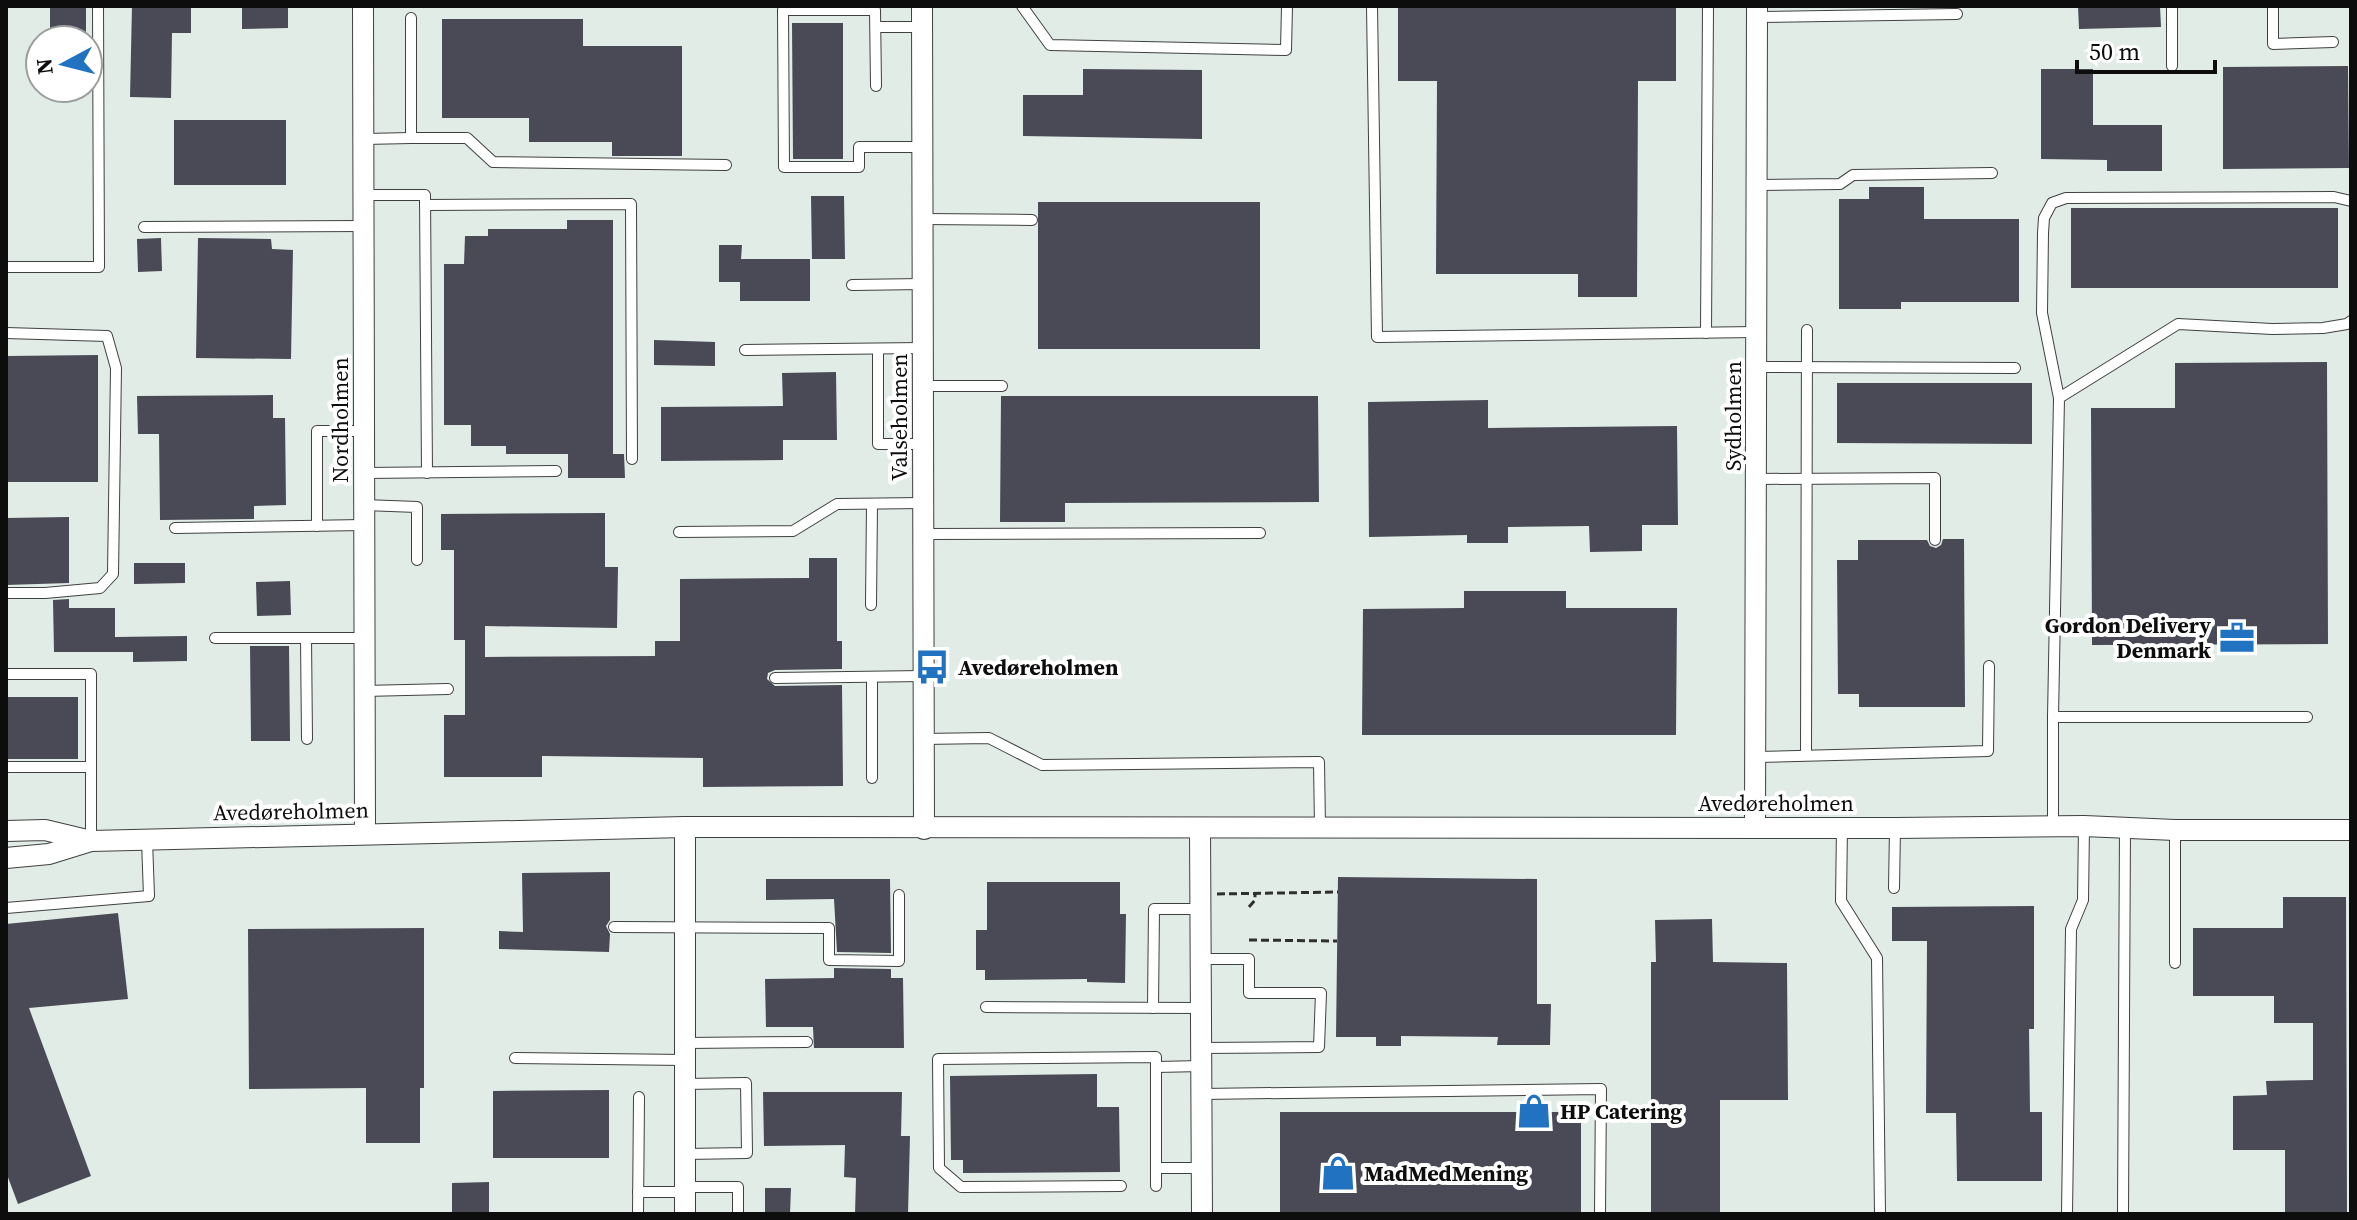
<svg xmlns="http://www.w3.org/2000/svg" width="2357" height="1220" font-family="'Source Serif 4',serif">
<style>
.industrial{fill:#e1ece6;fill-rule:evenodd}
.building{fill:#494a56}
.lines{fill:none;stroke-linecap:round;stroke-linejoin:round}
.lane-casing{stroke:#404040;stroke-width:12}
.street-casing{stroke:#404040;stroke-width:22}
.path{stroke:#2f2f2f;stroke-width:3;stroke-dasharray:8 4;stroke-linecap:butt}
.lane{stroke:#fff;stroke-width:10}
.street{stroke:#fff;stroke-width:20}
.labels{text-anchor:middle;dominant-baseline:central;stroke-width:8;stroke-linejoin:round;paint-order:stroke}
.street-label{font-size:22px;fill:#0d0d0d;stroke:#fff}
.poi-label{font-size:22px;font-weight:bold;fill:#0d0d0d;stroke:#fff;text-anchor:start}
</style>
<rect width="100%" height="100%" fill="#f3edff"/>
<path class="industrial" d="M 6,6 L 2351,6 L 2351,1214 L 6,1214 ZM 40,40 L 88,40 L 88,88 L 40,88 Z"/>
<g class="building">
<rect x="50" y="6" width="36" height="34"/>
<polygon points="132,6 191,6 191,33 172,33 171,98 130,97"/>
<polygon points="242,6 288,6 288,28 242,29"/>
<polygon points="1398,6 1676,6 1676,81 1638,81 1637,297 1578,297 1578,274 1436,274 1437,81 1398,81"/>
<polygon points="2078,6 2160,6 2161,27 2079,29"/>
<polygon points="442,19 583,19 583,46 682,46 682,156 612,156 612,142 529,142 529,118 442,118"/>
<polygon points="792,23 843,23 843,159 793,159"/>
<polygon points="2348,66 2349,168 2223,169 2223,67"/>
<polygon points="1083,69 1202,70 1202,139 1023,136 1023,95 1083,95"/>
<polygon points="2041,69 2093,69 2093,125 2162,125 2162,171 2107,171 2107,160 2041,159"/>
<rect x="174" y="120" width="112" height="65"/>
<polygon points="1869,187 1924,187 1924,219 2019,219 2019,302 1901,302 1901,309 1839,309 1839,199 1869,199"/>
<polygon points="811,196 844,196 845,259 812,259"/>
<rect x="1038" y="202" width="222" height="147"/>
<rect x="2071" y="208" width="267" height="80"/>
<polygon points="567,220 613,220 613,454 624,454 625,478 568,478 568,454 506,454 506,446 471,446 471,425 444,425 444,264 464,264 465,236 488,236 488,229 567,229"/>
<polygon points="161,238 162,271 138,272 137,239"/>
<polygon points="198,238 271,239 272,249 293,250 291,359 196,358"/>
<polygon points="719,245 742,245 741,259 810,259 810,301 740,301 740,282 719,282"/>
<polygon points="654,340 715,342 715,366 654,365"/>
<polygon points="98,355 98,482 6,482 6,356"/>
<polygon points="2327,362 2328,644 2092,645 2091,408 2175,408 2175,363"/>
<polygon points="836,372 837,440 783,440 783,460 661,461 661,407 783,406 782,373"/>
<polygon points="1837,383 2032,383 2032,444 1837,443"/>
<polygon points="273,395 273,418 285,418 286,505 254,506 254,519 160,520 159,434 138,434 137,396"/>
<polygon points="1001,396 1318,396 1319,502 1065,503 1065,522 1000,522"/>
<polygon points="1488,400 1488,428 1677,426 1678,525 1642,525 1642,551 1590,552 1589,526 1508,527 1508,543 1467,543 1467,535 1369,537 1368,402"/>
<polygon points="605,513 605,567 618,567 617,628 485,626 485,657 655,656 655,641 680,641 680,579 809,578 809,558 837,558 837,641 842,641 842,669 775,670 768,673 767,679 775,686 842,685 843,786 703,787 703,758 542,756 542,777 444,777 444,715 465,715 465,640 454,640 454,550 441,550 441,514"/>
<polygon points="69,517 69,583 6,585 6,518"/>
<polygon points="1943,539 1964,539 1965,707 1859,707 1859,694 1838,694 1837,560 1858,560 1858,540 1927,540 1930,546 1936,548 1941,545"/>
<polygon points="134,563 185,563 185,583 134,584"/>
<polygon points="290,581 291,615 257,616 256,582"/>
<polygon points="1464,591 1566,591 1566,608 1677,608 1676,735 1362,735 1363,609 1464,608"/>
<polygon points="69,599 69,608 115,608 115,637 187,636 187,661 133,662 133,652 54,652 53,600"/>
<polygon points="250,646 289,646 290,741 251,741"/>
<rect x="6" y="697" width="72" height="62"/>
<polygon points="610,872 610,920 606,926 610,934 609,952 499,949 499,931 523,932 522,873"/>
<polygon points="1338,877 1537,879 1537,1004 1551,1004 1550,1045 1497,1045 1498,1037 1401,1036 1401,1046 1376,1046 1376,1037 1336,1037"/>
<polygon points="766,879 890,879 891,953 837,952 834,899 766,900"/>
<polygon points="987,882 1120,882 1120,914 1126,914 1125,983 1087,982 1087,979 985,980 985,970 976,970 976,930 987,930"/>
<polygon points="2283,897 2346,897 2347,1214 2285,1214 2285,1150 2233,1150 2233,1096 2267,1095 2266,1081 2313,1080 2313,1023 2274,1023 2274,996 2193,996 2193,928 2283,928"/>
<polygon points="2034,906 2034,1029 2029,1029 2030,1112 2042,1112 2042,1181 1957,1181 1956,1113 1926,1113 1927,941 1892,941 1892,907"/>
<polygon points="118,913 128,999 29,1008 91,1176 18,1204 6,1172 6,924"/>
<polygon points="1712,919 1713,962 1787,963 1788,1100 1720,1100 1720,1214 1651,1214 1651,962 1656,962 1655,920"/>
<polygon points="424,928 424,1088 420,1088 420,1143 366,1143 366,1088 249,1089 248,929"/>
<polygon points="834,968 891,969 891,978 903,978 904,1048 814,1048 813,1027 766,1027 765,979 834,978"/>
<polygon points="1097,1074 1097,1107 1119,1107 1120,1172 963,1173 963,1160 951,1160 950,1076"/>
<polygon points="609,1090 609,1158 493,1158 493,1091"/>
<polygon points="763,1092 902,1092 901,1136 910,1136 908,1214 855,1214 856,1178 844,1177 845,1145 764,1146"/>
<rect x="1280" y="1112" width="301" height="102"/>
<polygon points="489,1182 489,1214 452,1214 452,1183"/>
<polygon points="765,1188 791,1188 790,1214 765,1214"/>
</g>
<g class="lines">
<g class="lane-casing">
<g id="lane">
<polyline points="1022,6 1050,45 1286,50 1287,6"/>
<polyline points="1372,6 1377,337 1756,332"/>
<polyline points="2172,6 2172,66"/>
<polyline points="2273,6 2273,44 2333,42"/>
<polyline points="1757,17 1957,14"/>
<polyline points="411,18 411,138 467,138 493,162 726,165"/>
<polyline points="876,27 922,27"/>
<polyline points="876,86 875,10 783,10 784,167 859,167 859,147 923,147"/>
<polyline points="364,139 411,138"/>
<polyline points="1757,185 1840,184 1853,175 1992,173"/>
<polyline points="363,195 425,195 427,473"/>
<polyline points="425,205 631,204 632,459"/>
<polyline points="922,219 1032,220"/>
<polyline points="144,227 363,226"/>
<polyline points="6,267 99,267 98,6"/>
<polyline points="852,285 922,284"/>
<polyline points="6,333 107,336 116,368 113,574 100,588 45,593 6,593"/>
<polyline points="1706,333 1708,6"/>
<polyline points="878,349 878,444 922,444"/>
<polyline points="745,350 922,348"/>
<polyline points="1756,367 2015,368"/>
<polyline points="922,386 1002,386"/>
<polyline points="2059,398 2042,313 2043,233 2044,218 2052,203 2066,198 2334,197 2351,201"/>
<polyline points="364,473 556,471"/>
<polyline points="1757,479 1935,478 1935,540"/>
<polyline points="364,505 417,507 417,560"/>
<polyline points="317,526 317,431 364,431"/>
<polyline points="175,528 364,525"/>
<polyline points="679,532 793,531 837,504 923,503"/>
<polyline points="923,534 1260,533"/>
<polyline points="871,605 872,504"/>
<polyline points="215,638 364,638"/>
<polyline points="306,638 307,739"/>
<polyline points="6,674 91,674 91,841"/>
<polyline points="775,678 923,676"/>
<polyline points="364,691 448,689"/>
<polyline points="2053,717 2059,398 2178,324 2272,329 2323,328 2347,324 2351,321"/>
<polyline points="922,739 989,738 1042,765 1319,762 1320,827"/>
<polyline points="1806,755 1807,330"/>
<polyline points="1756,757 1988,751 1989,666"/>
<polyline points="6,767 91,767"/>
<polyline points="872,778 872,677"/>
<polyline points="2053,826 2053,717 2307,717"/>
<polyline points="1842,827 1841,901 1877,958 1880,1214"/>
<polyline points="1894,888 1895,828"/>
<polyline points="6,908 149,896 147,840"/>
<polyline points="614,927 829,928 829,960 899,961 899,895"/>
<polyline points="1201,959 1249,959 1249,993 1321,993 1319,1047 1201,1048"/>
<polyline points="2175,963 2175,830"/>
<polyline points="986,1007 1201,1008"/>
<polyline points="1153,1008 1154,909 1201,909"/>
<polyline points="685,1043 807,1042"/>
<polyline points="515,1058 685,1060"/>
<polyline points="1156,1067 1202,1066"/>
<polyline points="685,1084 746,1083 747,1153 685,1154"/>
<polyline points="1202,1094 1601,1089 1600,1214"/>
<polyline points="1156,1168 1202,1168"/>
<polyline points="1121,1186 961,1187 939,1168 938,1059 1156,1057 1156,1186"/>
<polyline points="685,1187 738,1187 738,1214"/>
<polyline points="638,1192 685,1192"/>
<polyline points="638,1214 639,1097"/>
<polyline points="2067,1214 2071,929 2083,900 2084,826"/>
<polyline points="2123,1214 2125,827"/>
</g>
</g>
<g class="street-casing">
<g id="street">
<polyline points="363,6 365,834"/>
<polyline points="922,6 924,829"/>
<polyline points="1755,826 1757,6"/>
<polyline points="685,827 685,1214"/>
<polyline points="1200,828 1202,1214"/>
<polyline points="6,831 45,830 91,841 685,827 1895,828 2084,826 2175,830 2351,830"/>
<polyline points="6,858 49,854 91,841"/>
</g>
</g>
<g class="path">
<polyline points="1217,894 1338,892"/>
<polyline points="1249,907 1255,900 1255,894"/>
<polyline points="1249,940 1337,941"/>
</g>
<use href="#lane" class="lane"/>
<use href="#street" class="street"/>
</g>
<defs>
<g id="office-bare" transform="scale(2.76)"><path d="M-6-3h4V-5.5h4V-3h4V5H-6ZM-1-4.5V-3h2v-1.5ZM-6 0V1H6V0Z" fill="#2173c1" stroke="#fff" stroke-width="2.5" paint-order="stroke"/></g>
<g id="bus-bare" transform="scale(2.76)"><path d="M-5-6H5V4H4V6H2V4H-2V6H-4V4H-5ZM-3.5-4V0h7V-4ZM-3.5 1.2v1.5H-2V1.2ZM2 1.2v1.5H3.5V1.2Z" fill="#2173c1" stroke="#fff" stroke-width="2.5" paint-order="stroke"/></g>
<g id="shop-bare" transform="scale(2.76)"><path d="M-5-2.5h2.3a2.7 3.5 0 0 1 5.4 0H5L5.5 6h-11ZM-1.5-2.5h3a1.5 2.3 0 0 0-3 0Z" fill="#2173c1" stroke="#fff" stroke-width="2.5" paint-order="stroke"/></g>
</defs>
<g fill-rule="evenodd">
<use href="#office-bare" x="2237" y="638"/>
<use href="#bus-bare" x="932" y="667"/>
<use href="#shop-bare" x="1534" y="1111"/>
<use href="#shop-bare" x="1338" y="1173"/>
</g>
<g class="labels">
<g class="street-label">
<text transform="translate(1733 416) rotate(-90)">Sydholmen</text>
<text transform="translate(899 417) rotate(-90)">Valseholmen</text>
<text transform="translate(340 420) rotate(-90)">Nordholmen</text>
<text x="1776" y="803">Avedøreholmen</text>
<text transform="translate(291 811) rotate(-1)">Avedøreholmen</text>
</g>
<g class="poi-label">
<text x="2211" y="625" text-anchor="end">Gordon Delivery<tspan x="2211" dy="25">Denmark</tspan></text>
<text x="958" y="667">Avedøreholmen</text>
<text x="1560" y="1111">HP Catering</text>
<text x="1364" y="1173">MadMedMening</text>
</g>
</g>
<rect width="2357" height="1220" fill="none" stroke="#0d0d0d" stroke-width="16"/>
<g transform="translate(64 64) rotate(263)"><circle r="38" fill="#ffffff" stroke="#9e9e9e" stroke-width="2"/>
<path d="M0-6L14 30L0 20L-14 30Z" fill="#2173c1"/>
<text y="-12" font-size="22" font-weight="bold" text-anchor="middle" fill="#0d0d0d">N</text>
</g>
<path d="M2077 60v12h138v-12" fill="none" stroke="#0d0d0d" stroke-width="4"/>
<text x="2089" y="60" font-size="24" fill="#0d0d0d" stroke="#ffffff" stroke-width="6" paint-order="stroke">50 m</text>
</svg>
